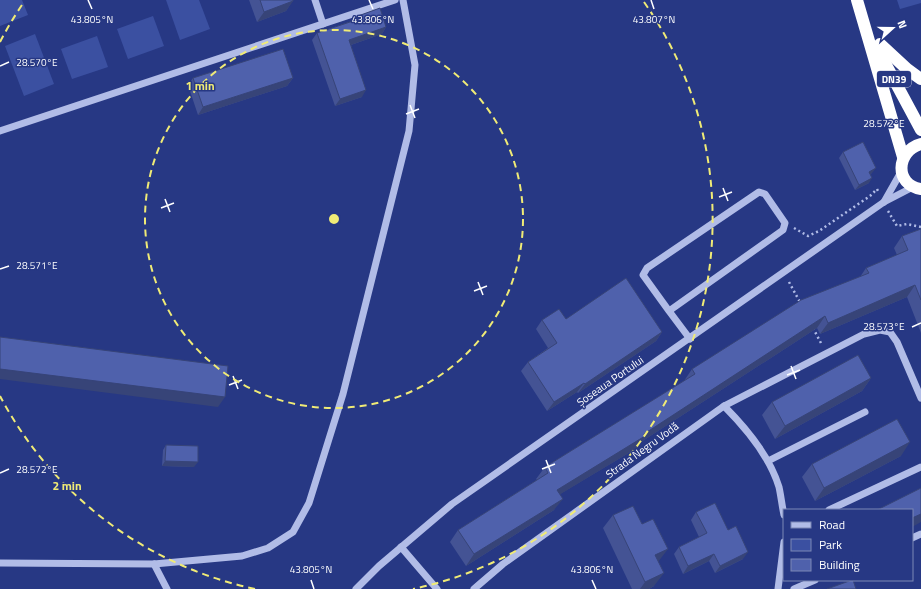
<svg xmlns="http://www.w3.org/2000/svg" width="921" height="589" font-family="'Titillium Web',sans-serif">
<style>
.green{fill:#3b50a1}
.lines{fill:none;stroke-linecap:round;stroke-linejoin:round}
.path{stroke:#b1bce7;stroke-width:2.5;stroke-dasharray:2 3;stroke-linecap:butt}
.minor{stroke:#b1bce7;stroke-width:7}
.highway{stroke:#fff;stroke-width:12}
.wall{fill:#445394}
.shaded-wall{fill:#374478}
.building{fill:#4f61ac;stroke:#374478}
.ticks{fill:none;stroke:#fff;stroke-width:1.5}
.ring{fill:none;stroke:#f0eb76;stroke-width:2;stroke-dasharray:7 5}
.labels{text-anchor:middle;dominant-baseline:central;stroke-width:3;stroke-linejoin:round;paint-order:stroke}
.shield{fill:#273884;stroke:#bec3da;stroke-width:1}
.shield-label{font-size:10px;font-weight:bold;fill:#fff}
.street-label{font-size:11px;fill:#fff;stroke:#273884}
.ticks-label{font-size:10px;text-anchor:middle;fill:#fff;stroke:#273884;stroke-width:3;stroke-linejoin:round;paint-order:stroke}
.centre{fill:#f0eb76;stroke:#273884;stroke-width:2}
.ring-label{font-size:12px;text-anchor:middle;font-weight:bold;fill:#f0eb76;stroke:#273884;stroke-width:3;stroke-linejoin:round;paint-order:stroke}
</style>
<rect width="100%" height="100%" fill="#273884"/>
<g class="green">
<polygon points="0,0 22,0 28,15 0,26"/>
<polygon points="166,0 199,0 210,29 180,40"/>
<polygon points="897,0 921,0 921,3 900,9"/>
<polygon points="153,16 164,46 128,59 117,29"/>
<polygon points="35,34 54,84 24,96 5,46"/>
<polygon points="97,36 108,67 72,79 61,49"/>
</g>
<g class="lines">
<g class="path">
<polyline points="888,211 897,226 907,224 921,227"/>
<polyline points="794,228 808,236 819,231 870,196 877,189 878,191"/>
<polyline points="789,282 801,304"/>
<polyline points="813,328 822,345"/>
</g>
<g class="minor">
<polyline points="315,0 323,24"/>
<polyline points="0,131 395,0"/>
<polyline points="884,202 901,172"/>
<polyline points="669,311 643,275 647,268 759,192 765,194 785,223 783,230 669,311 690,339"/>
<polyline points="724,406 864,334 880,330 890,332 897,342 921,398"/>
<polyline points="768,461 865,412"/>
<polyline points="829,510 921,467"/>
<polyline points="912,538 921,534"/>
<polyline points="401,547 437,589"/>
<polyline points="0,563 154,564 242,556 268,548 293,532 309,503 343,394 409,131 415,65 403,0"/>
<polyline points="154,564 167,589"/>
<polyline points="356,589 379,566 452,504 884,202 913,187"/>
<path d="M 474,589 L 503,564 L 724,406 C 746,428 770,457 779,487 C 781,496 782,506 784,515"/>
<polyline points="778,589 784,542"/>
<polyline points="794,589 815,580"/>
</g>
<g class="highway">
<polyline points="857,0 903,157"/>
<polyline points="880,44 907,69 921,79"/>
<polyline points="877,48 921,130"/>
<path d="M 921,144 C 896,151 894,185 921,189"/>
</g>
</g>
<g class="wall">
<polygon points="249,0 293,0 286,11 257,22"/>
<polygon points="358,16 386,27 382,34 351,45 362,97 335,106 312,40 317,33 355,20"/>
<polygon points="193,78 293,78 287,86 198,115 188,85"/>
<polygon points="843,152 872,173 870,174 869,183 855,190 839,158"/>
<polygon points="921,229 921,333 907,297 820,334 817,328 641,442 637,448 560,494 554,510 466,566 450,542 458,530 537,480 536,479 545,467 684,381 692,369 860,277 866,268 897,255 894,248 902,236"/>
<polygon points="566,319 662,332 656,341 578,393 577,392 547,411 521,371 528,362 548,348 536,329 542,320"/>
<polygon points="871,378 862,391 775,439 762,415 772,402"/>
<polygon points="166,445 194,467 162,466 163,450"/>
<polygon points="901,456 815,501 802,477 812,464"/>
<polygon points="696,512 728,530 743,559 715,573 709,561 683,574 674,554 679,547 699,537 691,520"/>
<polygon points="613,515 658,562 654,586 649,589 632,589 603,528"/>
</g>
<g class="shaded-wall">
<polygon points="293,1 286,11 257,22 264,12"/>
<polygon points="386,27 382,34 345,47 349,40"/>
<polygon points="293,78 287,86 198,115 203,107"/>
<polygon points="366,90 362,97 335,106 340,99"/>
<polygon points="876,168 872,173 865,177 869,172"/>
<polygon points="872,178 869,183 855,190 859,185"/>
<polygon points="915,285 907,297 820,334 828,323"/>
<polygon points="825,316 817,328 641,442 637,448 549,501 557,490"/>
<polygon points="662,332 656,341 578,393 585,384"/>
<polygon points="0,369 225,397 218,407 0,379"/>
<polygon points="871,378 862,391 775,439 785,426"/>
<polygon points="584,383 577,392 547,411 554,402"/>
<polygon points="910,442 901,456 815,501 824,488"/>
<polygon points="165,461 198,462 194,467 162,466"/>
<polygon points="563,499 554,510 466,566 474,554"/>
<polygon points="921,514 921,522 912,527 912,518"/>
<polygon points="668,549 658,562 655,555"/>
<polygon points="748,552 743,559 715,573 720,566"/>
<polygon points="714,554 709,561 683,574 688,566"/>
<polygon points="664,573 654,586 649,589 640,589 645,582"/>
</g>
<g class="building">
<polygon points="260,0 293,0 293,1 264,12"/>
<polygon points="380,8 386,27 349,40 366,90 340,99 317,33 359,19 358,16"/>
<polygon points="283,49 293,78 203,107 193,78"/>
<polygon points="863,142 876,168 869,172 872,178 859,185 843,152"/>
<polygon points="921,229 921,300 915,285 828,323 825,316 644,434 645,436 557,490 563,499 474,554 458,530 548,473 545,467 695,374 692,369 801,300 869,273 866,268 908,250 902,236"/>
<polygon points="626,278 662,332 585,384 584,383 554,402 528,362 557,343 542,320 559,309 566,319"/>
<polygon points="0,337 228,366 225,397 0,369"/>
<polygon points="858,355 871,378 785,426 772,402"/>
<polygon points="897,419 910,442 824,488 812,464"/>
<polygon points="166,445 198,446 198,462 165,461"/>
<polygon points="921,488 921,514 912,518 912,510 877,510"/>
<polygon points="715,503 728,530 736,526 748,552 720,566 714,554 688,566 679,547 707,533 696,512"/>
<polygon points="633,506 642,524 653,519 668,549 655,555 664,573 645,582 613,515"/>
<polygon points="852,580 853,580 856,589 827,589"/>
</g>
<path class="ticks" d="M 88,0 L 92,9M 369,0 L 373,9M 651,0 L 654,9M 0,66 L 9,62M 410,105 L 415,118M 406,114 L 419,109M 912,123 L 921,119M 723,188 L 728,201M 719,197 L 732,192M 165,199 L 170,212M 161,208 L 174,203M 0,269 L 9,266M 478,282 L 483,295M 474,291 L 487,286M 912,327 L 921,323M 791,366 L 796,379M 787,375 L 800,370M 233,376 L 238,389M 229,385 L 242,380M 546,460 L 551,473M 542,469 L 555,464M 0,473 L 9,469M 311,580 L 314,589M 592,580 L 596,589"/>
<g class="ring">
<circle cx="334" cy="219" r="189"/>
<path d="M255 589A378 378 0 0 1 0 396M0 42A378 378 0 0 1 24 2M644 2A378 378 0 0 1 413 589"/>
</g>
<g class="labels">
<rect class="shield" x="877" y="71" width="34" height="16" rx="3"/>
<g class="shield-label">
<text x="894" y="79">DN39</text>
</g>
<g class="street-label">
<text transform="translate(610 381) rotate(-35)">Șoseaua Portului</text>
<text transform="translate(642 450) rotate(-36)">Strada Negru Vodă</text>
</g>
</g>
<g class="ticks-label">
<text x="373" y="23">43.806°N</text>
<text x="92" y="23">43.805°N</text>
<text x="654" y="23">43.807°N</text>
<text x="37" y="66">28.570°E</text>
<text x="884" y="127">28.572°E</text>
<text x="37" y="269">28.571°E</text>
<text x="884" y="330">28.573°E</text>
<text x="37" y="473">28.572°E</text>
<text x="311" y="573">43.805°N</text>
<text x="592" y="573">43.806°N</text>
</g>
<circle cx="334" cy="219" r="6" class="centre"/>
<g class="ring-label">
<text x="200" y="90">1 min</text>
<text x="67" y="490">2 min</text>
</g>
<rect x="783" y="509" width="130" height="72" fill="#273884" stroke="#7d88b5"/>
<rect x="791" y="522" width="20" height="6" fill="#b1bce7" stroke="#7d88b5"/>
<text x="819" y="529" font-size="12" fill="#ffffff">Road</text>
<rect x="791" y="539" width="20" height="12" fill="#3b50a1" stroke="#7d88b5"/>
<text x="819" y="549" font-size="12" fill="#ffffff">Park</text>
<rect x="791" y="559" width="20" height="12" fill="#4f61ac" stroke="#7d88b5"/>
<text x="819" y="569" font-size="12" fill="#ffffff">Building</text>
<g transform="translate(893 28) rotate(69)" stroke="#273884" stroke-width="3" paint-order="stroke">
<path d="M0-3L7 15L0 10L-7 15Z" fill="#ffffff"/>
<text y="-6" font-size="11" font-weight="bold" text-anchor="middle" fill="#ffffff">N</text>
</g>
</svg>
